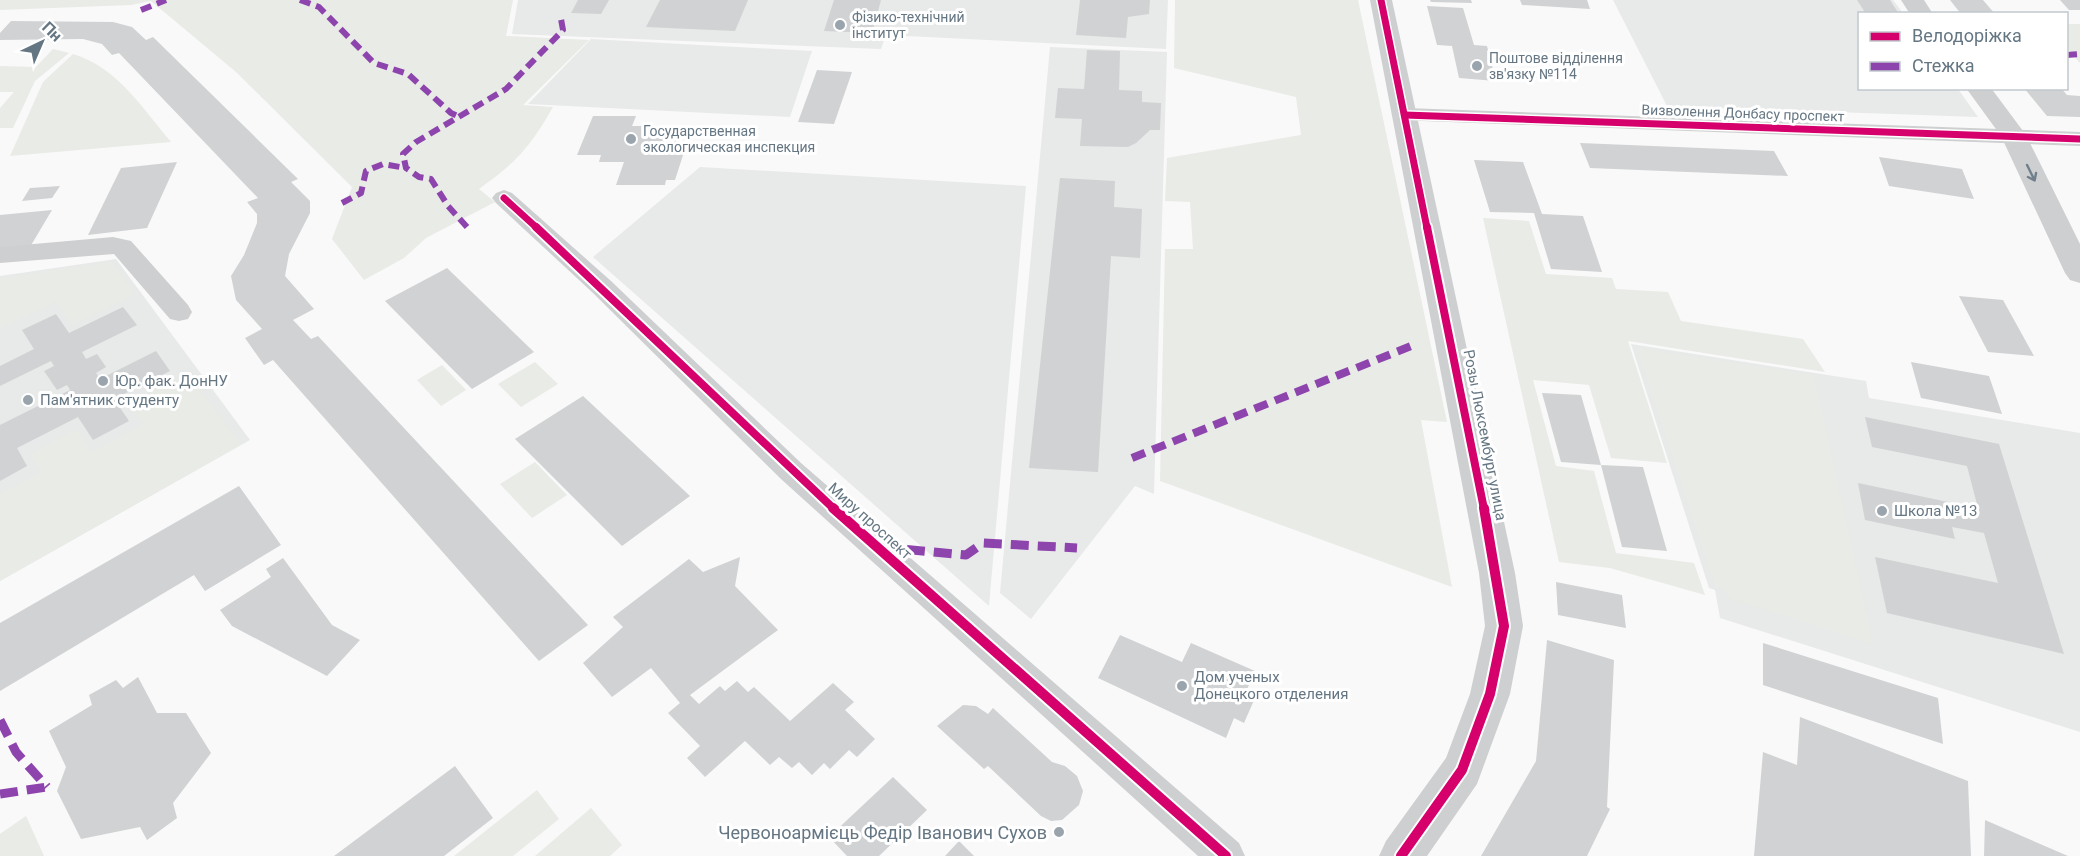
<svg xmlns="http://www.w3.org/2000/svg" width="2080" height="856" font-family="Roboto,sans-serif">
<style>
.built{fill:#e8e9e9}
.green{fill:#e8ebe6}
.building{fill:#d0d2d3}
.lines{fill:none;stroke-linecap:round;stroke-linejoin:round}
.minor{fill:#cecfd0;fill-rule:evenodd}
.tertiary{fill:#cecfd0;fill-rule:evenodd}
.quiet-far2{stroke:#8e44ad;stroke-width:6;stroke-dasharray:11 6;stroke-linecap:butt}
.quiet-far1{stroke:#8e44ad;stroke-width:8;stroke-dasharray:14 8;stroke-linecap:butt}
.quiet{stroke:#8e44ad;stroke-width:9;stroke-dasharray:18 9;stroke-linecap:butt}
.cycleway-far2-casing{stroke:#fff;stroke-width:10}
.cycleway-far1-casing{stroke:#fff;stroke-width:12}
.cycleway-casing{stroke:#fff;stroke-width:14}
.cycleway-far2{stroke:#d6006c;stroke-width:7}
.cycleway-far1{stroke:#d6006c;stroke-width:8}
.cycleway{stroke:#d6006c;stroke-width:10}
.oneway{stroke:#707f8b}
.poi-dot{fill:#99a4ac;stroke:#fff;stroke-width:2}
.labels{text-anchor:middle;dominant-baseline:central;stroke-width:6;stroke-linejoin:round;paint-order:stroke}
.far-poi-label{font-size:14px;fill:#657683;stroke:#fff;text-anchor:start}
.far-street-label{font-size:14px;fill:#657683;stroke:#fff}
.poi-label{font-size:15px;fill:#657683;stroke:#fff;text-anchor:start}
.street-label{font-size:15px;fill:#657683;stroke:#fff}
.near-poi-label{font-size:18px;fill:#657683;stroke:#fff;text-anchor:end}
</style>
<rect width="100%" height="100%" fill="#f9f9f9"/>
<g class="built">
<polygon points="518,0 1168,0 1166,49 886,35 881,49 512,34"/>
<polygon points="1613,0 1893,0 1903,13 1860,14 1860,88 1958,89 1978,117 1667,106"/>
<polygon points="591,39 812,51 790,117 528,104"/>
<polygon points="1050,47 1167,52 1154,494 1135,486 1031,619 1000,593"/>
<polygon points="700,167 1026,186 989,606 593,257"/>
<polygon points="116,259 250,440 0,581 0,276"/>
<polygon points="1631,344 1866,381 1869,398 2080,433 2080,732 1720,618 1715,590 1709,588"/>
</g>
<g class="green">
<path d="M 0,0 L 513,0 L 506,36 L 589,40 L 523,105 L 553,107 C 530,147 517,162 479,189 L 495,202 L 426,238 L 404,258 L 364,280 L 332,239 L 352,187 L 236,72 L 151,1 L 131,5 L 0,10 Z"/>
<polygon points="1175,0 1358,0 1447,422 1421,420 1452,587 1160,481 1165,249 1193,249 1190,202 1165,201 1167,158 1301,135 1296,97 1174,68"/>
<polygon points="2066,24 2080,24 2080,63 2067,48"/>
<polygon points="53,49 69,53 35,81 13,128 0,128 0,108 14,92 0,92 0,66 36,67"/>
<path d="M 73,54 C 117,67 143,109 171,142 L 10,156 L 43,82 Z"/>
<polygon points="1483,218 1529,221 1546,274 1612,278 1616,289 1668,292 1681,321 1803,339 1825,372 1628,341 1667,463 1611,458 1589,385 1533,380 1556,466 1594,471 1616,553 1694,563 1705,595 1610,568 1559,562"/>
<polygon points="112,262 135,294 72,325 56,302 0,328 0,278"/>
<polygon points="1637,348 1814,375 1873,644 1728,598 1725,589 1715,586"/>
<polygon points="535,362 558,384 521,407 498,384"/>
<polygon points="442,365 466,390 441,406 417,380"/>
<polygon points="187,374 242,444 0,581 0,494 41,472 30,454 77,429 91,452 144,424 131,403"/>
<polygon points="535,462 567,495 532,518 500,484"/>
<polygon points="537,790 559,819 513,856 454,856"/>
<polygon points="591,808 622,845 610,856 535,856"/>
<polygon points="26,816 44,856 0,856 0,834"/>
</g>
<g class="building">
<polygon points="578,0 609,0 601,14 571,13"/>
<polygon points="660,0 748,0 735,31 646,27"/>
<polygon points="834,0 881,0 872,33 824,31"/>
<polygon points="1080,0 1150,0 1149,14 1128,17 1126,38 1076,35"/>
<polygon points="1430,0 1471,0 1472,3 1431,2"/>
<polygon points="1520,0 1587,0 1590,9 1522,5"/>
<polygon points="1857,0 1890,0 1899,14 1866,14"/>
<polygon points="1950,0 1983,0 1995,14 1961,14"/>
<polygon points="2060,0 2080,0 2080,10 2069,10"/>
<polygon points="1427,6 1463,8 1474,45 1487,46 1496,81 1459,78 1452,46 1437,45"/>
<polygon points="11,21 113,22 132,27 146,40 153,37 298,179 291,182 310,201 310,213 289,254 285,276 314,309 293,320 311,339 318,336 588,625 539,661 273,360 264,365 245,338 262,329 236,300 231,276 244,255 257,223 257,214 247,202 258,198 119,53 112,55 102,44 83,39 0,40 0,33"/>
<polygon points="1087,50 1120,51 1119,90 1142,91 1142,102 1161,103 1160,130 1150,130 1136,143 1128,147 1080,146 1082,119 1055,118 1058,88 1084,89"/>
<polygon points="817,70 852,72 834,124 798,122"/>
<polygon points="2024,88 2061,88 2067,95 2080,96 2080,117 2047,116"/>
<polygon points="593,116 636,116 632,126 683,126 675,152 684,152 675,180 666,180 665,185 616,185 624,162 599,162 601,155 577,155"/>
<polygon points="1580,143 1774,151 1788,176 1590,168"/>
<polygon points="1879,157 1962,169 1974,199 1889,186"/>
<polygon points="1474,160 1523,162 1542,214 1583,216 1602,272 1551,269 1534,213 1490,212"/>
<polygon points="177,162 147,228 88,235 121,168"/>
<polygon points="1060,178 1115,181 1114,207 1142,209 1140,258 1111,256 1098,472 1029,468"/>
<polygon points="60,186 52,198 22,201 30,188"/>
<polygon points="52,210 30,247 0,250 0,215"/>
<polygon points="447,268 534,352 472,389 385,301"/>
<polygon points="1959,296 2003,300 2034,356 1988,352"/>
<polygon points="123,307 137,325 82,352 86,359 97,354 106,367 96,373 100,379 156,351 170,371 114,399 129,421 93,440 78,417 17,448 27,466 0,481 0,425 70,390 67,385 57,390 44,371 54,366 51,361 0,386 0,366 34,349 22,330 56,314 69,333"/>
<polygon points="1911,362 1989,376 2002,414 1921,398"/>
<polygon points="1542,393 1581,395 1601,465 1561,462"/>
<polygon points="583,396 690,496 622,546 515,439"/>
<polygon points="1865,417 1999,444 2064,654 1887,613 1875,557 1998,583 1984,533 1952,527 1955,539 1865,520 1858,483 1948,502 1949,506 1979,512 1967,466 1872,447"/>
<polygon points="1601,465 1643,467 1667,551 1622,547"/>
<polygon points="239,486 281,545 205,591 194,575 0,691 0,623"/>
<polygon points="740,557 735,586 778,630 690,695 699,704 720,686 725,691 737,681 748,692 754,687 790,721 833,683 854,702 845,710 875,739 857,757 849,750 830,769 824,763 812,775 799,762 792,768 779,757 770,765 745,741 705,777 687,758 700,746 668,713 680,703 651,668 612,697 583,663 623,627 613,617 689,559 703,572"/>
<polygon points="283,558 332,625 360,640 327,676 232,626 220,610 271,577 266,569"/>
<polygon points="1556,582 1622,595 1626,628 1558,615"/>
<polygon points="1120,635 1182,662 1191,643 1255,671 1245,694 1255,698 1244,723 1234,718 1226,738 1098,678"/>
<polygon points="1547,640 1614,660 1607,807 1610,809 1587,856 1481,856 1536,761"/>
<polygon points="1763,643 1938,698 1943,744 1763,685"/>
<polygon points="138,677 157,713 186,713 211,753 173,803 177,818 147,840 140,827 81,839 57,791 66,767 49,731 92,705 89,695 116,680 123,688"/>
<polygon points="963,705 976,706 988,714 993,708 1052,762 1065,766 1077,776 1083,791 1079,805 1062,820 1051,821 1041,816 988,766 984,769 937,726"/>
<polygon points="1800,717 1968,781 1971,856 1754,856 1763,752 1797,765"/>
<polygon points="455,766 493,818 444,856 334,856"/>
<polygon points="893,777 927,810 879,856 847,856 829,837"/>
<polygon points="1985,820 2068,856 1984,856"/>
<polygon points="959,841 974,856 945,856"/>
</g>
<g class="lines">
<g class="minor">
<polygon points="1405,108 2080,132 2080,146 1397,120 1394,115 1397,110"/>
<polygon points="504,190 512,193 611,281 801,463 1239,843 1245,856 1198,856 781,479 593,293 496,203 492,198 496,193"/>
<polygon points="113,237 131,241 188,305 192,312 188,319 179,321 170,319 114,254 0,263 0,247"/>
</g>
<g class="tertiary">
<polygon points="1370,0 1392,0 1515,573 1523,626 1510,694 1477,784 1427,856 1379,856 1386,841 1446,758 1470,694 1485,626 1479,573"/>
<polygon points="1901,0 1924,0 1933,14 1910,14"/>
<polygon points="1966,88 1991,88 2026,135 2080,244 2080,283 2070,280 2065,273 2001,136"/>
</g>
<g class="quiet-far2">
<polyline points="300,0 319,7 374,63 408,74 451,113 460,117"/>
<polyline points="141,10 166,0"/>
<polyline points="2066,55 2080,54"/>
<polyline points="342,203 361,193 366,171 383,164 406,168"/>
<polyline points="467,227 448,206 431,179 419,177 406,168 403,154 416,142 506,89 563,30 561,19"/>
</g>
<polyline class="quiet-far1" points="1132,458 1416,344"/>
<g class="quiet">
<polyline points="880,547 966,555 983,543 1077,548"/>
<polyline points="0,720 16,752 47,787"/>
<polyline points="0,794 47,787"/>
</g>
<g class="cycleway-far2-casing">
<g id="cycleway-far2">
<polyline points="1381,0 1427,228"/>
<polyline points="1405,115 2080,139"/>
<polyline points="504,198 537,228"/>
</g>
</g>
<g class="cycleway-far1-casing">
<g id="cycleway-far1">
<polyline points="536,227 834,509"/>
<polyline points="1427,227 1484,509"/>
</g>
</g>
<g class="cycleway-casing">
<g id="cycleway">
<polyline points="833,508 1226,856"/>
<polyline points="1401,856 1462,770 1490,694 1504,626 1484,508"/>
</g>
</g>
<use href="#cycleway-far2" class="cycleway-far2"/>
<use href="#cycleway-far1" class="cycleway-far1"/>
<use href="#cycleway" class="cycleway"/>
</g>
<defs><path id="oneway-shaft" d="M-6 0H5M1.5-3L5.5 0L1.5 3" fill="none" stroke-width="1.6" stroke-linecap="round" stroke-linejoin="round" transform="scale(1.5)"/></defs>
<use class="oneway" href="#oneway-shaft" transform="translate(2031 173) rotate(64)"/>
<g class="poi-dot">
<circle cx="840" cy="25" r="6"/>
<circle cx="1477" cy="66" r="6"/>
<circle cx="631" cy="139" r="6"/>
<circle cx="103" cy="381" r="6"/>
<circle cx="28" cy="400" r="6"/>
<circle cx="1882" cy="511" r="6"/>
<circle cx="1182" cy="686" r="6"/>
<circle cx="1059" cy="832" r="6"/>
</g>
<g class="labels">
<g class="far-poi-label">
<text x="852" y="17">Фізико-технічний<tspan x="852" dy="16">інститут</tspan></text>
<text x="1489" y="58">Поштове відділення<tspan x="1489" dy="16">зв'язку №114</tspan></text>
<text x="643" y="131">Государственная<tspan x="643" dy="16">экологическая инспекция</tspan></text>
</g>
<g class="far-street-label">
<text transform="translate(1743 113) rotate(2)">Визволення Донбасу проспект</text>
</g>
<g class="poi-label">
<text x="115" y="381">Юр. фак. ДонНУ</text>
<text x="40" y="400">Пам'ятник студенту</text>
<text x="1894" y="511">Школа №13</text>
<text x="1194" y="677">Дом ученых<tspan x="1194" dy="17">Донецкого отделения</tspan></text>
</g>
<g class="street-label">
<text transform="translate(1485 435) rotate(79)">Розы Люксембург улица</text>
<text transform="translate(870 521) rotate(42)">Миру проспект</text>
</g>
<g class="near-poi-label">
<text x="1047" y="832">Червоноармієць Федір Іванович Сухов</text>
</g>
</g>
<rect x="1858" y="12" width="210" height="78" fill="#ffffff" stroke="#c1c8cd" stroke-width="1.5"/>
<rect x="1870" y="32" width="30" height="9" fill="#d6006c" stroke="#c1c8cd" stroke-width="1.5"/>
<text x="1912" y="42" font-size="18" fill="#657683">Велодоріжка</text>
<rect x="1870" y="62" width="30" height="9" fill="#8e44ad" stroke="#c1c8cd" stroke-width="1.5"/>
<text x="1912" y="72" font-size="18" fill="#657683">Стежка</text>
<g transform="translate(42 42) rotate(44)" stroke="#ffffff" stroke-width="4.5" paint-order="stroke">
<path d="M0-4.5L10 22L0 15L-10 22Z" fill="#657683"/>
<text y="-9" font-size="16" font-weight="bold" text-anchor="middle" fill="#657683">Пн</text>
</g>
</svg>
